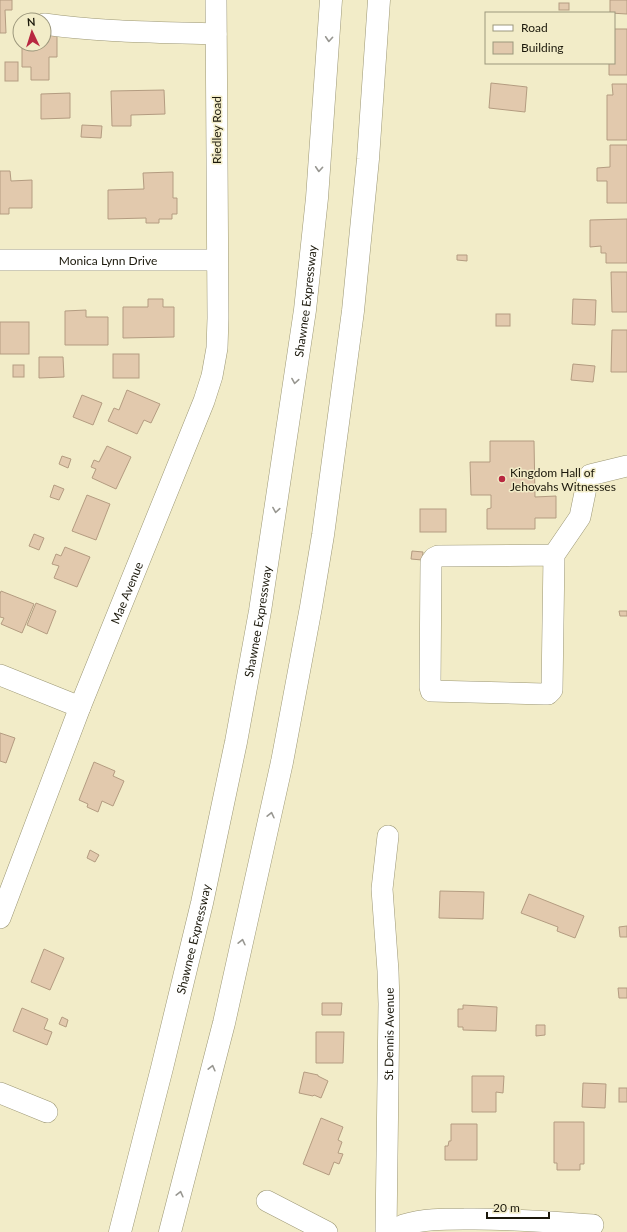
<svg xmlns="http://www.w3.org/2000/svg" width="627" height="1232" font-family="Lato,sans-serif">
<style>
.building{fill:#e2c9ad;stroke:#b49c81}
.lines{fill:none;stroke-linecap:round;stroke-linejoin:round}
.minor-casing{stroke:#9c9775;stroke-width:22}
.highway-casing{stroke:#9c9775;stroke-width:23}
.minor{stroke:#fff;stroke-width:21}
.highway{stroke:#fff;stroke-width:22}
.oneway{stroke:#989791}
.poi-dot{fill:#b82740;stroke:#f2ecc8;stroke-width:1.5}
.labels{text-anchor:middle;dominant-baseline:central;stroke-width:3;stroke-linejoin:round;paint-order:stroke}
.street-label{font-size:12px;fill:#1b180b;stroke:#f2ecc8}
.poi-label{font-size:12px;fill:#1b180b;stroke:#f2ecc8;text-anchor:start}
</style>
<rect width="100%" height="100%" fill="#f2ecc8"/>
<g class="building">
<polygon points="0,0 12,0 12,10 5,10 6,33 0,33"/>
<polygon points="610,0 627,0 627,14 610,13"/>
<rect x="559" y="3" width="10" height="7"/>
<polygon points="614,29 627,29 627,75 609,75 609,63 614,63"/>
<polygon points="44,30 57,30 57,57 49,57 49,80 31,80 31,67 22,67 22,44 44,44"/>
<rect x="5" y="62" width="13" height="19"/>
<polygon points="491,83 527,87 525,112 489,108"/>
<polygon points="612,84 627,84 627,140 607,140 607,95 613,95"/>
<polygon points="164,90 165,114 131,115 131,126 112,126 111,91"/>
<polygon points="70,93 70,118 41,119 41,94"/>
<polygon points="82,125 102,126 101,138 81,137"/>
<polygon points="610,145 627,145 627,203 607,203 607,181 597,181 597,168 610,167"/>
<polygon points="0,171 10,171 11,181 32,180 32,208 9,208 9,214 0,214"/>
<polygon points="173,172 173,198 177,198 177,214 172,214 172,219 159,219 159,223 146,223 146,218 108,219 108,190 144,189 143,173"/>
<polygon points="627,219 627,263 606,263 606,253 601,253 601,246 590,247 590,220"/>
<polygon points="457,255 467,255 467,261 457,260"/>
<polygon points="611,272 627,272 627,312 612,312"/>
<polygon points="148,299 163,299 163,307 174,307 174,337 123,338 123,307 148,307"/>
<polygon points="573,299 596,300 595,325 572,324"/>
<polygon points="86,310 86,317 108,317 108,345 65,345 65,311"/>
<rect x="496" y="314" width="14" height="12"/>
<rect x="0" y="322" width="29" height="32"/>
<polygon points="612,330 627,330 627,372 611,372"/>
<rect x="113" y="354" width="26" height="24"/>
<polygon points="39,357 63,357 64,377 39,378"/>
<polygon points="573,364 595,366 593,382 571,380"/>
<rect x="13" y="365" width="11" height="12"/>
<polygon points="127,390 160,404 151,423 144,420 137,434 108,421 114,408 119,410"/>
<polygon points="82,395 102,403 93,425 73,417"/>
<polygon points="490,441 534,441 535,497 556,496 556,518 535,518 535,529 487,529 487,509 491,508 491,495 471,495 470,462 490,462"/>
<polygon points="107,446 131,457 116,489 92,478 96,469 91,467 94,460 99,462"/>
<polygon points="62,456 71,459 68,468 59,464"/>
<polygon points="54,485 64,489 59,500 50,497"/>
<polygon points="87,495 110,504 96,540 72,531"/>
<rect x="420" y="509" width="26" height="23"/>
<polygon points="34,534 44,538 39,550 29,546"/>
<polygon points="65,547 90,557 77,587 54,578 59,566 52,564 56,554 61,556"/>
<polygon points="412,551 423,552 422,560 411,559"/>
<polygon points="1,591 34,604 22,633 1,624 4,618 0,617 0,594"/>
<polygon points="36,603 56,611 47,634 27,625"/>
<polygon points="619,611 627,611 627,616 620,616"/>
<polygon points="0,733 15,738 6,763 0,761"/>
<polygon points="94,762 115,771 113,776 124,781 113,806 102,801 98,812 87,807 88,804 79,800"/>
<polygon points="90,850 99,855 95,862 87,858"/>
<polygon points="440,891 484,892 483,919 439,918"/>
<polygon points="529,894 584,916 575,938 557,931 558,927 521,913"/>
<polygon points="627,926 627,937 620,937 619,927"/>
<polygon points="44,949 64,958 50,990 31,982"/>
<polygon points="618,988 627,988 627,998 619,998"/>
<polygon points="322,1003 342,1003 341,1015 322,1015"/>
<polygon points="463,1005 497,1007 496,1031 463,1030 463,1027 458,1027 458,1009 463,1009"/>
<polygon points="22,1008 48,1019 44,1029 52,1032 47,1045 13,1031"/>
<polygon points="62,1017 68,1020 66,1027 59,1024"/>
<polygon points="536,1025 545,1025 545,1035 536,1036"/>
<polygon points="316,1032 344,1032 343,1063 316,1063"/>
<polygon points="304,1072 318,1075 318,1076 328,1081 321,1098 314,1095 313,1096 299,1093"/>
<polygon points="472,1076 504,1076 503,1093 496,1092 496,1112 472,1112"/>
<polygon points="583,1083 606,1084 605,1108 582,1107"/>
<rect x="619" y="1088" width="8" height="14"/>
<polygon points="321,1118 343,1127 338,1140 342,1142 338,1153 343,1154 339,1164 334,1162 329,1175 303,1164"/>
<polygon points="554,1122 584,1122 584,1164 580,1164 580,1170 557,1170 557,1163 554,1163"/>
<polygon points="451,1124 477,1124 477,1160 445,1160 445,1146 448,1146 449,1141 451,1141"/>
</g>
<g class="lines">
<g class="minor-casing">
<g id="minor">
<path d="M 44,24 C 101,32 158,32 216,34"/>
<path id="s1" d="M 0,260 L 217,260"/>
<polyline points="554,555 438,556 434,558 431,562 430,687 431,691 544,694 548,694 552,690 554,555 580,517 588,478 590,475 627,466"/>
<polyline points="0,675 80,707"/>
<path id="s2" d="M 0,918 L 80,707 L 204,401 L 212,376 L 217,348 L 218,318 L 216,0"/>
<polyline points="0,1093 47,1112"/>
<polyline points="267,1201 327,1232"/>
<path id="s3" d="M 386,1232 L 389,1004 L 388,971 L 382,889 L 388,836"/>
<path d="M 399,1232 L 403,1225 C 424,1219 442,1219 464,1219 C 507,1218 550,1222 593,1225"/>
</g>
</g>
<g class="highway-casing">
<g id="highway">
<path id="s4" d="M 120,1232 L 162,1068 L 202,903 L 236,742 L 260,611 L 305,310 L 317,198 L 331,0"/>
<polyline points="170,1232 224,1023 282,762 311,607 323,535 353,311 368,159 379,0"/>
</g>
</g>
<use href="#minor" class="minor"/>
<use href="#highway" class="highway"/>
</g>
<defs><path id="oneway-chevron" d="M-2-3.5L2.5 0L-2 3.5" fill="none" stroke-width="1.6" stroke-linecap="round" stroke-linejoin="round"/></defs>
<g class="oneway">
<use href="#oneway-chevron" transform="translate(329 39) rotate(94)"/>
<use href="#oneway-chevron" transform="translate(319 169) rotate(94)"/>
<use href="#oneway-chevron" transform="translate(295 381) rotate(99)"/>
<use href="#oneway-chevron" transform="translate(276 510) rotate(99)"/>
<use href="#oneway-chevron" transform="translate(271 815) rotate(-77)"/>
<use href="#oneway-chevron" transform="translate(242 942) rotate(-77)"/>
<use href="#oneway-chevron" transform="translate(212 1068) rotate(-76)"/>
<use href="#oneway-chevron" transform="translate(180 1194) rotate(-76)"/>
</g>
<circle class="poi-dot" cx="502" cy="479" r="4"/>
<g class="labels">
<g class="street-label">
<text transform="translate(216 130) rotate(-90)">Riedley Road</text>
<text stroke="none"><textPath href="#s1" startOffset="108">Monica Lynn Drive</textPath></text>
<text stroke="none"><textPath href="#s4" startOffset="950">Shawnee Expressway</textPath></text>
<text stroke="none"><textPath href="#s2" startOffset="349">Mae Avenue</textPath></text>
<text stroke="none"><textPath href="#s4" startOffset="626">Shawnee Expressway</textPath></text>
<text stroke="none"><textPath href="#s4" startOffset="302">Shawnee Expressway</textPath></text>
<text stroke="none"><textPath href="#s3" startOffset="198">St Dennis Avenue</textPath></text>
</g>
<g class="poi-label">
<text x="510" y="472">Kingdom Hall of<tspan x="510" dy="14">Jehovahs Witnesses</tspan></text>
</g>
</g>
<rect x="485" y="12" width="130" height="52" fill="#f2ecc8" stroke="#9c977c"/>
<rect x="493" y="25" width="20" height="6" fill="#ffffff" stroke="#9c977c"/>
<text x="521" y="32" font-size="12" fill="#1b180b">Road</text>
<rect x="493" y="42" width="20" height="12" fill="#e2c9ad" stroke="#9c977c"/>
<text x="521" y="52" font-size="12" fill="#1b180b">Building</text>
<g transform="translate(32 32) rotate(356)"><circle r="19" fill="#f2ecc8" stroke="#9c977c"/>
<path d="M0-3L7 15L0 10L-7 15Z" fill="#b82740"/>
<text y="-6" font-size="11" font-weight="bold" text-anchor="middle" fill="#1b180b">N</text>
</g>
<path d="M487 1212v6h62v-6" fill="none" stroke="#1b180b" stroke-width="2"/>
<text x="493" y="1212" font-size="12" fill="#1b180b" stroke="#f2ecc8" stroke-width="3" paint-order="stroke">20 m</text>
</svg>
